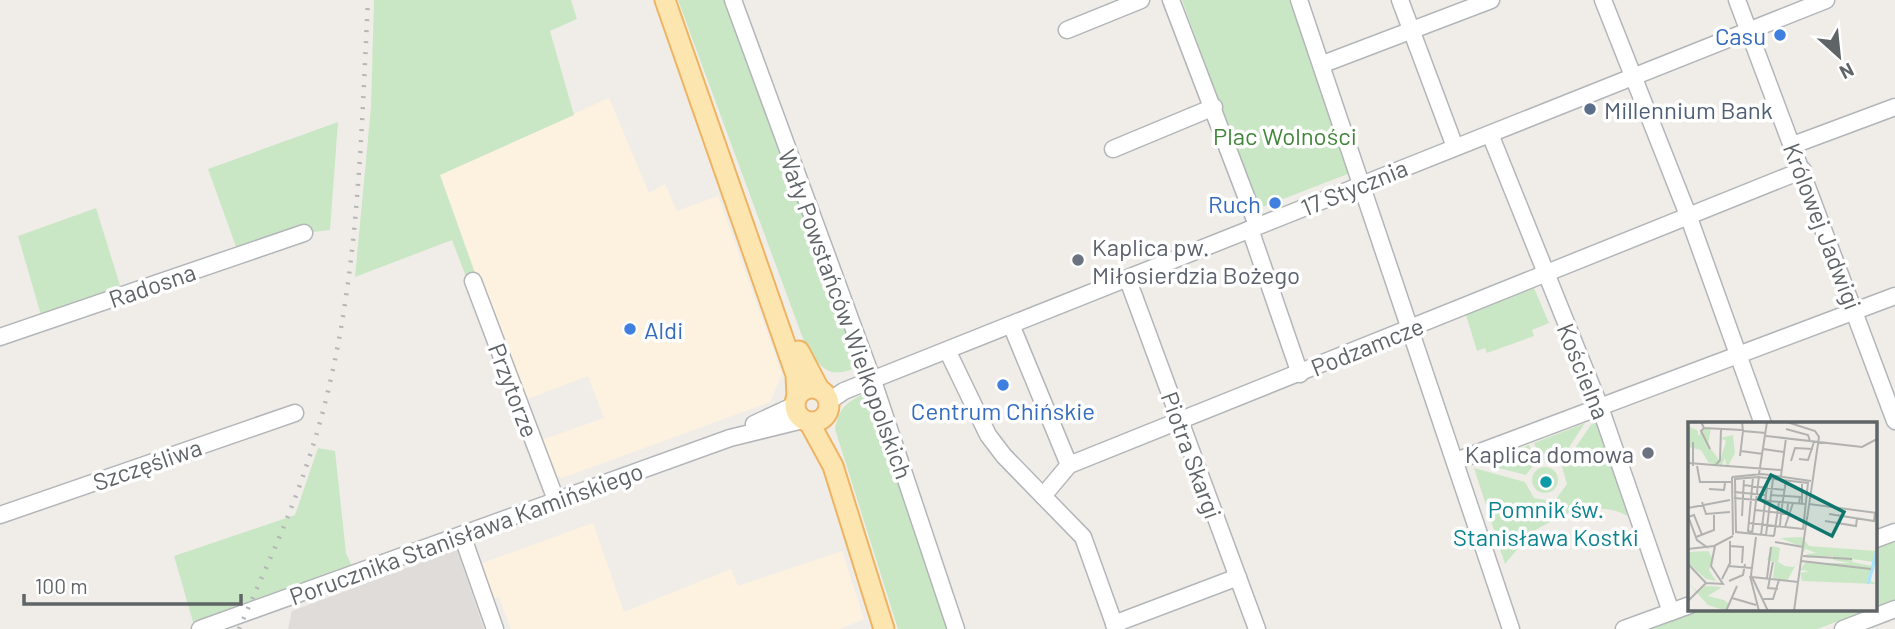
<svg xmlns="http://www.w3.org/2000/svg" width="1895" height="629" font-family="Barlow,sans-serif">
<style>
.commercial{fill:#fdf2e0}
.industrial{fill:#dfdcda}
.green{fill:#cae7c5}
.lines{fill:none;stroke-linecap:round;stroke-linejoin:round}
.minor-casing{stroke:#b3b6b9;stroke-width:19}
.major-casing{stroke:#eeb363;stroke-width:23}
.minor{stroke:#fff;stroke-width:16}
.major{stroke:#fde5b0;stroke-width:19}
.rail{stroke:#b5b6b7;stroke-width:4.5;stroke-dasharray:2 9;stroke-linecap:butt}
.shop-dot{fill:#3f7fe0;stroke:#fff;stroke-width:2.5}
.service-dot{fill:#5c6f8a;stroke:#fff;stroke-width:2.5}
.worship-dot{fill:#6b7280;stroke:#fff;stroke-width:2.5}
.culture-dot{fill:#0f9aa8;stroke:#fff;stroke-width:2.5}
.labels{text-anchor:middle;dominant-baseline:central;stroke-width:7;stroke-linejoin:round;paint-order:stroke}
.shop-label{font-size:24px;fill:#366cbe;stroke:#fff;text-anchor:end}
.service-label{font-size:24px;fill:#4e5e75;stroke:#fff;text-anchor:start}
.park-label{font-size:24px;fill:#408538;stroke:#fff}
.street-label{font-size:24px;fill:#5f6467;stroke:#fff}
.worship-label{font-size:24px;fill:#5b616d;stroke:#fff;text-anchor:start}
.culture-label{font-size:24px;fill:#0d838f;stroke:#fff}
.inset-river{fill:none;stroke:#abe5fc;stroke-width:3.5}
.inset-road{fill:none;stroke:#b2b2b0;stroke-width:2}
.view{fill:#0f766e;fill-opacity:0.15;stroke:#0f766e;stroke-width:3.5}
.inset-edge{fill:none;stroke:#5f6467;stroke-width:3.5}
</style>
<rect width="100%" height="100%" fill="#f0ede8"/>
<g class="commercial">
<polygon points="609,98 649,193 665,184 677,211 718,196 782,374 770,402 562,478 554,474 542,440 604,418 588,376 522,401 440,175"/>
<polygon points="593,523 624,612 731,569 738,586 842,551 864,619 840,629 511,629 499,597 493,599 480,564"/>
</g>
<polygon class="industrial" points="457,549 484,629 288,629 292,611"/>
<g class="green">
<polygon points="374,0 571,0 577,19 550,31 574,115 440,175 477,279 468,282 452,240 355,277 371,107"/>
<path d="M 678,0 L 731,0 L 861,366 C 843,373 830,378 817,361 L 812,363 Z"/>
<polygon points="1182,0 1289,0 1353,172 1257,209"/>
<polygon points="338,122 330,230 304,233 239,255 208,169"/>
<polygon points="96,208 123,295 43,322 18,236"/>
<polygon points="1534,288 1549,323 1532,330 1534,336 1487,353 1485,348 1477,351 1466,315"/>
<path d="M 871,391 L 949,629 L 898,629 L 835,429 C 839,405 850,400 871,391 Z"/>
<path d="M 1595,419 L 1598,421 L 1634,520 C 1612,504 1587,508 1563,515 L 1556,499 L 1567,484 L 1562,467 Z"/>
<polygon points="1585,423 1558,464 1541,460 1534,443"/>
<polygon points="1529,445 1536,462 1526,475 1479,463"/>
<polygon points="318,448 335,451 346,553 355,573 195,629 174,556 295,515"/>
<circle cx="1545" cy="480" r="13"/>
<polygon points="1474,468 1525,482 1534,498 1551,501 1557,518 1532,532 1505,564"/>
<polygon points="1895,539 1895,600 1876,607 1876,545"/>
<polygon points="1699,610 1869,610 1817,629 1645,629"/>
</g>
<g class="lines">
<g class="minor-casing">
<g id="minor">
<polyline points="733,0 873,381 956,629"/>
<polyline points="1171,0 1257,225"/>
<polyline points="1299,0 1511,629"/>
<polyline points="1400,0 1455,147"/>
<polyline points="1603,0 1688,215 1763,424"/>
<polyline points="1737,0 1895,421"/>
<polyline points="1067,30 1141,0"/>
<polyline points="1323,64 1491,0"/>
<polyline points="1490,134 1600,407 1671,612"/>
<polyline points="1793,145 1895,107"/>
<polyline points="1113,149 1214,107"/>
<polyline points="1250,229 1300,374"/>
<polyline points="1128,280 1257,629"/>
<polyline points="473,281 556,500"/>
<polyline points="1012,327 1069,465 1803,170"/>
<polyline points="0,337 304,233"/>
<polyline points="948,352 988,435 1004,456 1083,537 1116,629"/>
<polyline points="829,401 844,391 1826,0"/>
<polyline points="754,424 795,405"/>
<polyline points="1456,461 1895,296"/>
<polyline points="1043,496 1069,465"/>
<polyline points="0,515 295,413"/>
<polyline points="462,535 495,629"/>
<polyline points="1876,539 1895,532"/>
<polyline points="1114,624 1238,577"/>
<polyline points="200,629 730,438 803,420"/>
<polyline points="1624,629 1690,605"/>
<polyline points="1843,629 1895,609"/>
</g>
</g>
<g class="major-casing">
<g id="major">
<polyline points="665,0 796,375 797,397"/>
<polyline points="799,351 819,389"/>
<circle cx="812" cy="405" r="17"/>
<polyline points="809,422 833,466 884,629"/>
</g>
</g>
<use href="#minor" class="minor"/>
<use href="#major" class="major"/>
<path class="rail" d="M 239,629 C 262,576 288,522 306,467 C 358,316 360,157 368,0"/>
</g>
<g class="shop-dot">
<circle cx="1780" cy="35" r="7"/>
<circle cx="1275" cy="203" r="7"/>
<circle cx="630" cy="329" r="7"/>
<circle cx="1003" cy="385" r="7"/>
</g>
<circle class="service-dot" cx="1590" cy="109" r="7"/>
<g class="worship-dot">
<circle cx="1078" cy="260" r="7"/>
<circle cx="1648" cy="453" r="7"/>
</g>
<circle class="culture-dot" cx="1546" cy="482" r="7"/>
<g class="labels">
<g class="shop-label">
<text x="1766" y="35">Casu</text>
<text x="1261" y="203">Ruch</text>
<text x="644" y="329" text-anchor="start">Aldi</text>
<text x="1003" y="410" text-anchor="middle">Centrum Chińskie</text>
</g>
<g class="service-label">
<text x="1604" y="109">Millennium Bank</text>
</g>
<g class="park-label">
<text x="1285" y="135">Plac Wolności</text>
</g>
<g class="street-label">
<text transform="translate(1354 187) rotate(-22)">17 Stycznia</text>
<text transform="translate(1823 226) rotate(69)">Królowej Jadwigi</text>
<text transform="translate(152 285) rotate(-19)">Radosna</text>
<text transform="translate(846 314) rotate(70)">Wały Powstańców Wielkopolskich</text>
<text transform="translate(1367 346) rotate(-22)">Podzamcze</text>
<text transform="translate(1584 371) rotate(68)">Kościelna</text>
<text transform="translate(514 390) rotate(69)">Przytorze</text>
<text transform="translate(1192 455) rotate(70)">Piotra Skargi</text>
<text transform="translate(147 464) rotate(-19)">Szczęśliwa</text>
<text transform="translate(466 533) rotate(-20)">Porucznika Stanisława Kamińskiego</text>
</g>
<g class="worship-label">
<text x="1092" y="246">Kaplica pw.<tspan x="1092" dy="28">Miłosierdzia Bożego</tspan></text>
<text x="1634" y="453" text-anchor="end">Kaplica domowa</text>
</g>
<g class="culture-label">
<text x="1546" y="508">Pomnik św.<tspan x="1546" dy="28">Stanisława Kostki</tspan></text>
</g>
</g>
<g transform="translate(1688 422)">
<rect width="189" height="189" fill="#f0ede8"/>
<path d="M 0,4 L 10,9 L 10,14 L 16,6 L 23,6 L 20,23 L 32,39 L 38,19 L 32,16 L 45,13 L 47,31 L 39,46 L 37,36 L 33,45 L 20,40 L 13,28 L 0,25 ZM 114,115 L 121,124 L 189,129 L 185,140 L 165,137 L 164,140 L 184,144 L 181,158 L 189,162 L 114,159 L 112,151 L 121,149 L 112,148 L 117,141 L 163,141 L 145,138 L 145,134 L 119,136 L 119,132 L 128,131 L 118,127 L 115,131 L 116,126 L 92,116 ZM 84,124 L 92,126 L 90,140 L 97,144 L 106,145 L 113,133 L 99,159 L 85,156 L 87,140 L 79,138 ZM 20,129 L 25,137 L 21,148 L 28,159 L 18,157 L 0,141 L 0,130 ZM 0,161 L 10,170 L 17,164 L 34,165 L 20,174 L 36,178 L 41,182 L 38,189 L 20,183 Z" fill="#cae7c5"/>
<path class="inset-river" d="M 180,162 L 189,129"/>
<path class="inset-road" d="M 13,0 L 16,6 L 13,9 L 22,27M 54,0 L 55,9 L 78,11M 99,0 L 127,9 L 131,15 L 119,97M 16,6 L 54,8M 98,7 L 120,13 L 122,19M 78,14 L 174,25 L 189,17M 75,27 L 96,30M 53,29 L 75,32M 52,34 L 55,9M 111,37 L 120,38 L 126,20M 103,39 L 107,26 L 125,27M 0,41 L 93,48M 5,44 L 5,20M 9,44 L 12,60 L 43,60M 27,44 L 32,38 L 33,7M 71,52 L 79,0M 93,54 L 98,16M 44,55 L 74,52 L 123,59M 44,55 L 45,113M 98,58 L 93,91 L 99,92 L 100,81M 55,63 L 97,68M 21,67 L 36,68 L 37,61M 46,70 L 77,73M 82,73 L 112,75 L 111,82M 46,76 L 117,82M 14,80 L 18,92 L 42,90M 114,82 L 114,60M 121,82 L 189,91M 0,86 L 42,78M 67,88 L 76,89 L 80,56M 141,92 L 186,99 L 187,91M 0,94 L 9,118 L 20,126M 54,94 L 56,56M 0,95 L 6,93 L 14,113M 137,99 L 168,104 L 169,96M 61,101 L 115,107 L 120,61 L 70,55 L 47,57 L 48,110 L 86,114M 97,105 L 105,81M 64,110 L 60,109 L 65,55M 64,112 L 71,54M 73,113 L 76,89 L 93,91 L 92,104M 78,113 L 85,57M 86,114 L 91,80M 8,115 L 26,108 L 26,91M 68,115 L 63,153 L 80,189M 87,120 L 115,125M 42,124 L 55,125 L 54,141M 0,127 L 26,124 L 45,114M 115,134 L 164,137M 113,139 L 183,147M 85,140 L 80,166 L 90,167M 0,142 L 18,161M 40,144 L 64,146M 62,154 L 71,189M 64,155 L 110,160M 79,156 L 83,125M 34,157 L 42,141 L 42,119M 41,159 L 55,153 L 57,142M 18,161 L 35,162 L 23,144 L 27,124M 44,176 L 68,183M 75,177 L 85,177 L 91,158M 0,179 L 18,161M 38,189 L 49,164M 106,189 L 119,95"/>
<path class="view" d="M 83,53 L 156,90 L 144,114 L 71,77 Z"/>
<rect width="189" height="189" class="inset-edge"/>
</g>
<g transform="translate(1839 56) rotate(153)" stroke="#ffffff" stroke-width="5" paint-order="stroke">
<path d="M0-5L12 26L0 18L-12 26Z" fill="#5f6467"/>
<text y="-10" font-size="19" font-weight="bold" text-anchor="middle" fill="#5f6467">N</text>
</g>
<path d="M24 594v10h217v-10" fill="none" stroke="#5f6467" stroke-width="3.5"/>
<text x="35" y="594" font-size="21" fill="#5f6467" stroke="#ffffff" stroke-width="5" paint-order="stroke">100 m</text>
</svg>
